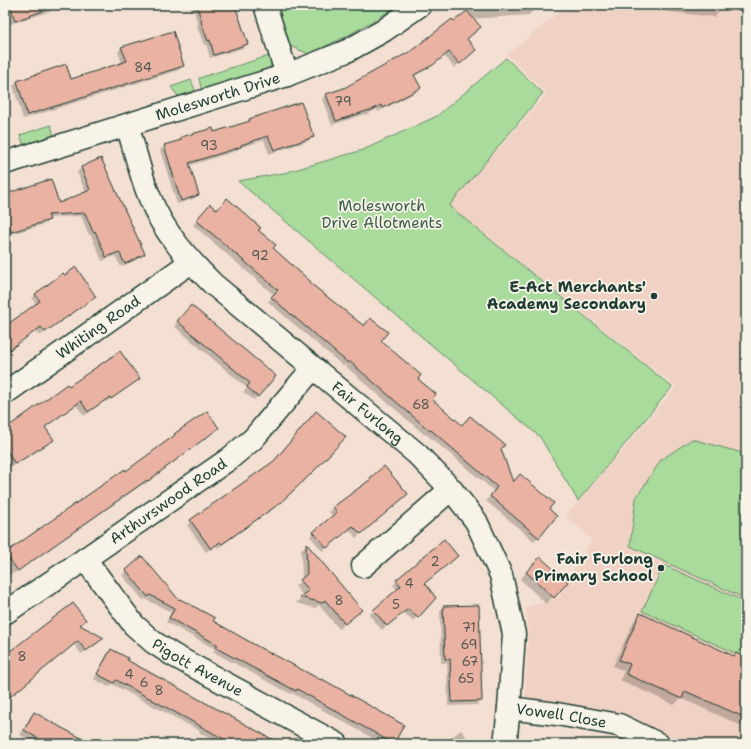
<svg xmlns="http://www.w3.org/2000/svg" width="751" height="749" font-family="'Shantell Sans',sans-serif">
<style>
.built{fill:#f0d2c4}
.green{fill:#a9db9c;stroke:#648c68}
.shadow{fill:#0003}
.building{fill:#eab2a2;stroke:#1f3d34}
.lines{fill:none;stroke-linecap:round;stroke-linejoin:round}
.minor-casing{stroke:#1f3d34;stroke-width:25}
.minor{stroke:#f7f3e8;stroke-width:22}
.poi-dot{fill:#1f3d34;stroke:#f7f3e8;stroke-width:1.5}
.labels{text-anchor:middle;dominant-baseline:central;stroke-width:3.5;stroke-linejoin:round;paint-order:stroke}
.number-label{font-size:13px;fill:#525a50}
.street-label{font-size:15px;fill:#1f3d34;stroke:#f7f3e8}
.park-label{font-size:15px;fill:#3b5d49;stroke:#f7f3e8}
.poi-label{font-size:15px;font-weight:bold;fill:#1f3d34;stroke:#f7f3e8;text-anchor:end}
</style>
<rect width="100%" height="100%" fill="#f3e0d3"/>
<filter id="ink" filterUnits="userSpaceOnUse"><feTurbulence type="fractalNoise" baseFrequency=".025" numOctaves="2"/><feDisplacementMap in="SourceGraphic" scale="8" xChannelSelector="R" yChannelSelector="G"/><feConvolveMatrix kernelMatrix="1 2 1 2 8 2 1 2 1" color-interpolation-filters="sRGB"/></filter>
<g filter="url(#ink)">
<polygon class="built" points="567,5 746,5 746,744 678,744 663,735 525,699 528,634 526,608 559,597 592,540 566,516 676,387 448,205 547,94 507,55"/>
<g class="green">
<polygon points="277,5 400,5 345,37 309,54 290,46"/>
<polygon points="268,56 272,63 268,70 206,92 201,88 199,78"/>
<polygon points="506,58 543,93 449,206 672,387 578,501 540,437 238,181 284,173 363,150 437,116"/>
<polygon points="191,80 195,90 192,97 185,99 177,95 171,87"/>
<polygon points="51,125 54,136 53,141 24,146 20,135"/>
<polygon points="692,439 746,454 746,599 630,546 636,498 661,460"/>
<polygon points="664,565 746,602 746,658 642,611"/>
</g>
<g class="shadow">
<polygon points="5,5 70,5 11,24 10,22 5,24"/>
<polygon points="192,5 234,5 247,44 243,48 210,58 206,44 204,45 197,27 198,25"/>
<polygon points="473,5 533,5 533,10 529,15 472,19 466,39 470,55 454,68 444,55 427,69 414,76 420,88 416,92 378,112 377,109 366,115 365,114 332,125 322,99 326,94 344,89 411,52 454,23 473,8"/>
<polygon points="629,5 721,5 720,10 714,17 628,7"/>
<polygon points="122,47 183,65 179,70 23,119 13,86 17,82 65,65 70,80 122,63 118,52"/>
<polygon points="250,120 313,137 308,141 269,154 264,140 239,148 236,151 188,166 198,195 193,199 177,204 160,150 165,146 178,142 181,138 214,133 246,123"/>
<polygon points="101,160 144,254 140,258 121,267 115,256 102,261 91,235 89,235 81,216 48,218 49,220 45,224 5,236 5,195 58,204 86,193 77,172 81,168"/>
<polygon points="206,210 216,211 257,230 272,248 309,283 363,327 366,323 380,341 417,379 430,399 462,426 500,449 512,483 538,537 534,541 486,501 494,491 426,434 425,435 344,365 343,366 268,302 274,295 193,225"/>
<polygon points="36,294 95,297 40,336 36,330 5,353 5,327 36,305 32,298"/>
<polygon points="187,310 274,377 254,400 243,392 247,388 174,326"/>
<polygon points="139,379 106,402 105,400 84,416 76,405 44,427 52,440 48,444 11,467 10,466 5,469 5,430 68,388"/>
<polygon points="218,428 144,485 143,484 13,574 12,573 5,578 5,555 125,471 126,472 174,436 177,440"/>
<polygon points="273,463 307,477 273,508 218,548 216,545 206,552 187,525"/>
<polygon points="384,468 403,498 356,538 349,529 322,551 310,536 333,516 329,512 334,508 367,483"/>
<polygon points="306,545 361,610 339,629 319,605 315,608 296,603 303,596 295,586 302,580 301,550"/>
<polygon points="142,558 179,601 212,622 321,681 393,743 383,744 292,693 291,694 213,652 215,649 166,622 171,612 145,599 143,600 122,575"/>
<polygon points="533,565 567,582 546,604 520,579"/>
<polygon points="397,581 424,584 417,617 413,621 403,612 382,630 369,615 398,590 393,585"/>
<polygon points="444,607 481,701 477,705 448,706 447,663 441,663 440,611"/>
<polygon points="641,615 733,657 746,659 746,728 681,698 674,705 620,680 624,671 613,666 634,621"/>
<polygon points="78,625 99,642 81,654 74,644 5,701 5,657"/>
<polygon points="112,650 126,660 276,744 221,744 199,733 200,731 112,684 109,687 94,679 107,654"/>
<polygon points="34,713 90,744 37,744 20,735 30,717"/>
<polygon points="461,730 472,744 443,744"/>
</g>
<g class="building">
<polygon points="10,5 54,5 54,7 15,21"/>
<polygon points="196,5 235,5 248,44 214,55 210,40 208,41 201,22 202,21"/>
<polygon points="467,11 481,27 467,39 476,50 460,64 449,52 433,65 414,75 421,88 383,108 381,105 370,111 370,110 336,121 326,94 344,88 411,51 452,19 454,21"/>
<polygon points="173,31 184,66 27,115 17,81 66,64 71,79 127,61 121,47"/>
<polygon points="301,102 314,137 274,150 268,136 241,145 241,147 189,163 199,195 181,201 164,145 181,140 181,137 213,128 214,132 250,121 249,119"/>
<polygon points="101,158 145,254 125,264 119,252 106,257 95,231 93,232 85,213 48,215 50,220 11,232 9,223 5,224 5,194 51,179 59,203 90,190 81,167"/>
<polygon points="227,198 261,228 258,230 276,245 273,248 311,282 310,283 364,326 370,318 388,332 381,341 421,375 418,379 436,394 432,399 462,425 470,416 505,445 501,449 513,482 520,474 554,503 549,509 557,516 539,538 490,496 497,487 431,430 430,431 349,361 348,363 271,297 278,290 196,220 210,204 217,210"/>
<polygon points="76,267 96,297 45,332 41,327 5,353 5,326 40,301 35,294 63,273 65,275"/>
<polygon points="191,305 276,376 258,397 247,387 250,383 177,321"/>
<polygon points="120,351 140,379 111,399 110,397 88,412 81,401 45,427 54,440 15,464 5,448 5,429 67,384 69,386"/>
<polygon points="207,411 219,428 148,481 147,480 18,571 5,553 125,469 126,471 175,435 174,434"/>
<polygon points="316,411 346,437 312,473 279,504 222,544 220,542 211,549 190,520 274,461"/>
<polygon points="384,466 408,494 361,534 353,526 327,548 313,532 337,512 333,507 371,479 370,478"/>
<polygon points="444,539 458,556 425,583 436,598 418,618 408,609 387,626 373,610 401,586 396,580"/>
<polygon points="306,543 362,610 345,624 325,600 322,603 300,597 309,590 300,580 307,574"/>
<polygon points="142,556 179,600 180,599 215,618 213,621 271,654 271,653 321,680 322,679 404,725 394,744 297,689 296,691 216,648 218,645 169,618 175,608 150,595 148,597 126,570"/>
<polygon points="540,557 568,582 554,598 526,572"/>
<polygon points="73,603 86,620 80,625 104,638 86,651 78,641 5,701 5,655"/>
<polygon points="479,605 482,701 452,702 450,659 445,659 443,606"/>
<polygon points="640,613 734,656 736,653 746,658 746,718 685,691 682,699 626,674 630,664 619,660"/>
<polygon points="111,649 128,658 127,660 281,744 233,744 116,680 114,683 97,674"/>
<polygon points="34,712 62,728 93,744 47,744 24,730"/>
</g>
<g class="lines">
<g class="minor-casing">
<g id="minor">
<polyline points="265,5 287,75"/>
<path id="s1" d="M 127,125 C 135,149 140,175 150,198 C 163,232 188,259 213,284 L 417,454 L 451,489 L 476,521 L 501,575 L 514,634 L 509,708 L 505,744"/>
<path id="s2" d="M 5,163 L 287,75 L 347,51 L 383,31 L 420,5"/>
<path id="s3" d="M 5,393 L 191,262"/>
<path id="s4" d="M 85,559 L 134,625 L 153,642 L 173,655 L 337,744"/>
<polyline points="363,566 451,489"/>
<path id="s5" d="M 5,613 L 85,559 L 229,459 L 253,439 L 313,368"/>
<path id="s6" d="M 509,708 L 557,714 L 619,725 L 658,744"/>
</g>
</g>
<use href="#minor" class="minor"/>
</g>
</g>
<g class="poi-dot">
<circle cx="654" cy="296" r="4"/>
<circle cx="661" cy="568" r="4"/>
</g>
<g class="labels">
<g class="number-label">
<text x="143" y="67">84</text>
<text x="343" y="101">79</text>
<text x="209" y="145">93</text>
<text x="260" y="255">92</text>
<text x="421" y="404">68</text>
<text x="435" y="561">2</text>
<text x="409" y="583">4</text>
<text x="339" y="600">8</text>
<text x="396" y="604">5</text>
<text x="469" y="627">71</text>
<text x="469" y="644">69</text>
<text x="22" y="656">8</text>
<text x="470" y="661">67</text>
<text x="129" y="674">4</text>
<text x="466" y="678">65</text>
<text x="144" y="682">6</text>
<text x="159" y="690">8</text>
</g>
<g class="street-label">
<text stroke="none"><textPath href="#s2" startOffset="223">Molesworth Drive</textPath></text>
<text stroke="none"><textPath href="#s3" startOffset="114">Whiting Road</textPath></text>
<text stroke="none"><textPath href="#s1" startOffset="385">Fair Furlong</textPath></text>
<text stroke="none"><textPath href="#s5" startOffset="198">Arthurswood Road</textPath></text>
<text stroke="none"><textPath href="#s4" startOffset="159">Pigott Avenue</textPath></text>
<text stroke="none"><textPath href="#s6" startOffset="53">Vowell Close</textPath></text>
</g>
<g class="park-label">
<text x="382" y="206">Molesworth<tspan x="382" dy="17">Drive Allotments</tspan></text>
</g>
<g class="poi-label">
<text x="646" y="287">E-Act Merchants'<tspan x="646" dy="17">Academy Secondary</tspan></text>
<text x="653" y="559">Fair Furlong<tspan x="653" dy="17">Primary School</tspan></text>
</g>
</g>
<rect width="751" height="749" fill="none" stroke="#f7f3e8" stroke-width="20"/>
<rect x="10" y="10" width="731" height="729" fill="none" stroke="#1f3d34" stroke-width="1.5" filter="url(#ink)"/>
</svg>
